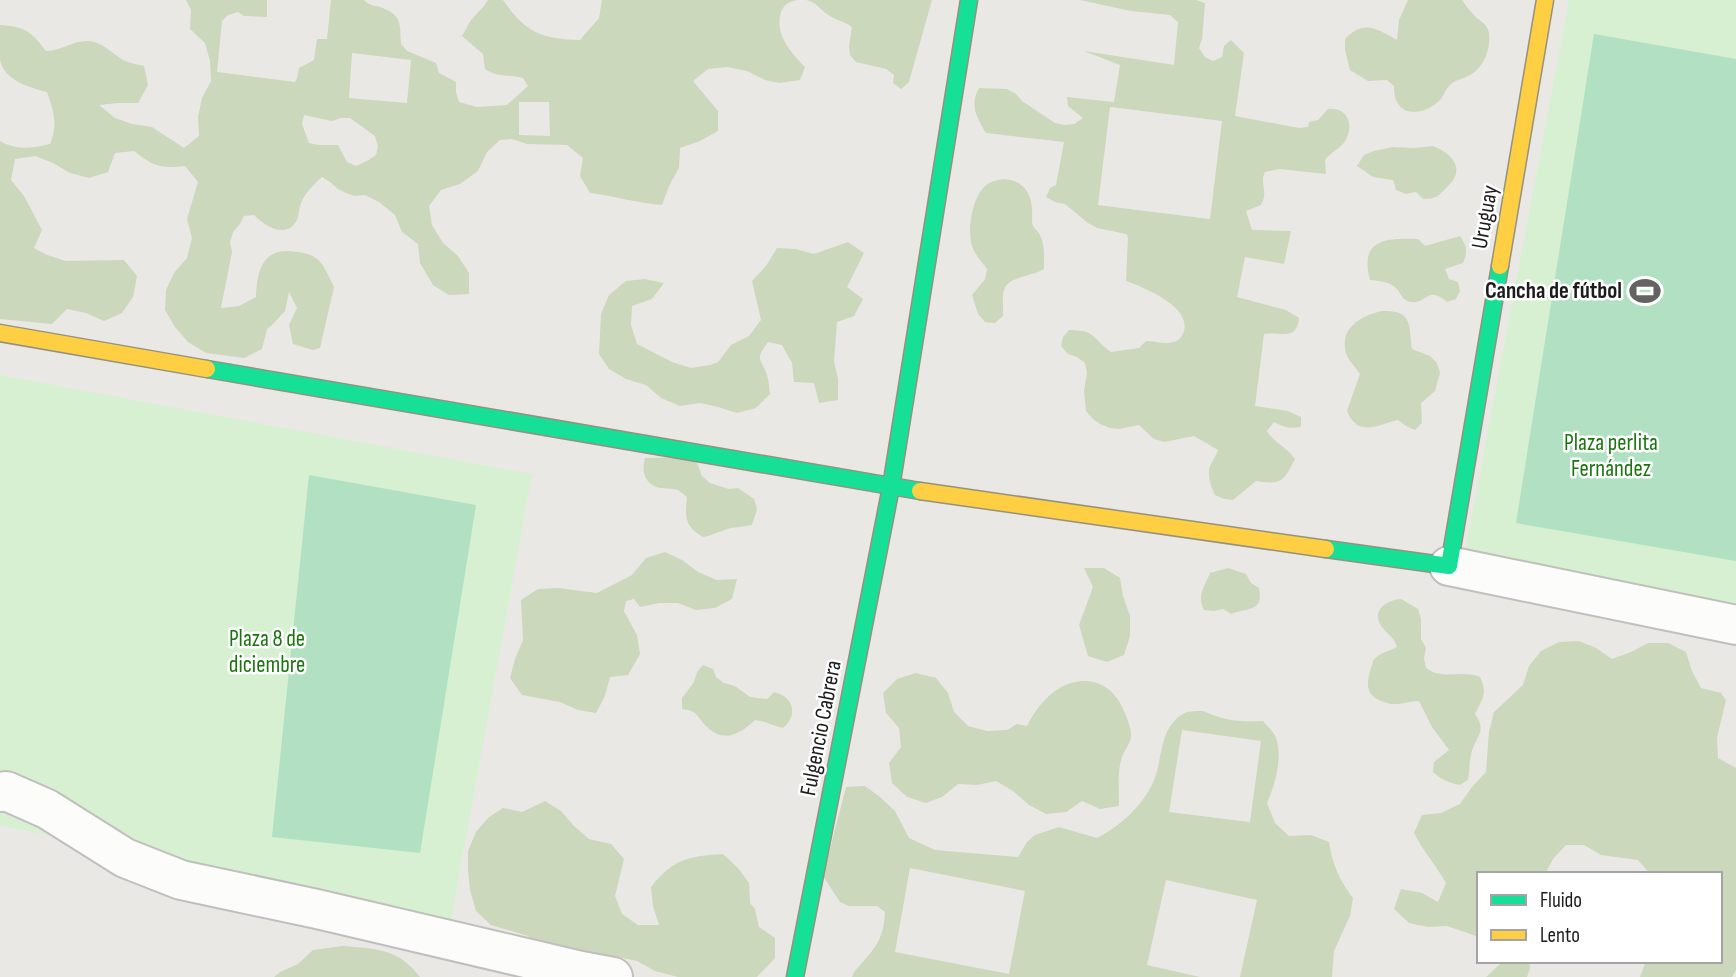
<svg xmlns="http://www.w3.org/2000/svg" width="1736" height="977" font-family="'Sofia Sans Condensed',sans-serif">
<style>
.forest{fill:#cbd8bb;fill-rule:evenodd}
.park{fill:#d6f0d1}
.pitch{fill:#b1e0c3}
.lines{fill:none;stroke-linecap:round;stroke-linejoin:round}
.street-casing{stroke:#c0bfbd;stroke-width:42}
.fast-casing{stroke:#94927e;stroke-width:19}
.slow-casing{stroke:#94927e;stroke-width:19}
.street{stroke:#fcfcfb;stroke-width:38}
.fast{stroke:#16e098;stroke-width:16}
.slow{stroke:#ffcf43;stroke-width:16}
.labels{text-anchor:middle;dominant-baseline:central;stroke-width:5;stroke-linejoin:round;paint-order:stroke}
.street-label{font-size:23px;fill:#1c1c1c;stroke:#fff}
.poi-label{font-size:23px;font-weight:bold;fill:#1c1c1c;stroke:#fff;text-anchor:end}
.park-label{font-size:23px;fill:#1a750f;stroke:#fff}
</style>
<rect width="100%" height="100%" fill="#eae8e5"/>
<g class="forest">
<path d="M 186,0 L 267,0 L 267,17 L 244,16 L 238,12 L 228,15 L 222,21 L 217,72 L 295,82 L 297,78 L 299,68 L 314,60 L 317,39 L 327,39 L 331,0 L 364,0 C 370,6 372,5 380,7 C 402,15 400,23 401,44 L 407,51 L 436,63 L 439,73 L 456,82 L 456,92 L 459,102 L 477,107 L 507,105 L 528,86 L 523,78 C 509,74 498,78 485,69 L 483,54 L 462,36 L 471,20 L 484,6 L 488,0 L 503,0 C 525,32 541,39 580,40 L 599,18 L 602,0 L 798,0 C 790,1 784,4 781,12 C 774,34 791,53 805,67 L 800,80 L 779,83 L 765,80 L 747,71 L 727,67 L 708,69 L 693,81 L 718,111 L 718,131 L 700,141 L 680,148 L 679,168 L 669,186 L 662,205 C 637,203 614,196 590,193 L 580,176 L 583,158 L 567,145 L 527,144 L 512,139 L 500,140 L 487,152 L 478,171 L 460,184 L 441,190 L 429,206 L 432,225 L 443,243 L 458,256 L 469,273 L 469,294 L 449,295 L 433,285 L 420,263 L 418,244 L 402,232 L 395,215 L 379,202 L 365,195 L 355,196 L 346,193 L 338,189 L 330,182 L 322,177 C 314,184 305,193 301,203 C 299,208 299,215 297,220 C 286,240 265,226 254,215 L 244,216 L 240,224 L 233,232 L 230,242 L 232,252 L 221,308 L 239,306 L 256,297 C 257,274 261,249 290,251 C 299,252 310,253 317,259 C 324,264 330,279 334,287 L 320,348 L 313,350 L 293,344 L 289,325 L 297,308 L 289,292 L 285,311 L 271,326 L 267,329 L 262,349 L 244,358 L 206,353 L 188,342 L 175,327 L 165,310 L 166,290 L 174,273 L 187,258 L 192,238 L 187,219 L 198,182 L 185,166 C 161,169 153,166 134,151 L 115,153 L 108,172 L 89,178 L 70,173 L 53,163 L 35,156 L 15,159 L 11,180 L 24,196 L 42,230 L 34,248 L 47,255 L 66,261 L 124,260 L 137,276 L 133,297 L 122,313 L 104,321 L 86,313 L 67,309 L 52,324 L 0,319 L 0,141 C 18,151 31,148 50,144 C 58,124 54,112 47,92 C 30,88 3,80 0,59 C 0,48 0,36 0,25 C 24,26 32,32 46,51 C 61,51 73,40 89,41 C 102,42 112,53 123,60 C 129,63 137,64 144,66 L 148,85 L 138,103 L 118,103 L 99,105 L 115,118 L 132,124 L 152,127 L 184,148 L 199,136 L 198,117 L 202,98 L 211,81 L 210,61 L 205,43 L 190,29 L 191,10 ZM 352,53 L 411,60 L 407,103 L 349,98 ZM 519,102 L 549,102 L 550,136 L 519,135 ZM 304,115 L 332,121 L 341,118 L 350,118 L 375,136 L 378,146 L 376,155 L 367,161 L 356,166 L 347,162 L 338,145 L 319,145 L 309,143 L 302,124 Z"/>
<path d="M 806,0 L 932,0 L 909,82 L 901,89 L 893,83 L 894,75 L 886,69 L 856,62 L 850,55 L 849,46 L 852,27 C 844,21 838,21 830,16 C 821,11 817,2 806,0 Z"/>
<path d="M 1080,0 L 1196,0 L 1205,3 L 1202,39 L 1199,48 L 1205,57 L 1213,61 L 1222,57 L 1224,46 L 1231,40 L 1244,53 L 1235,116 L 1299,128 L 1308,127 L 1309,122 L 1318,120 L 1328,109 C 1350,106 1355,130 1343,144 C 1337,150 1330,153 1325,160 L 1326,174 L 1279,169 L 1265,172 C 1259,183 1269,191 1261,205 L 1246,211 L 1252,230 L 1291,231 L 1284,264 L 1245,257 L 1237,297 L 1286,310 L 1299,318 C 1297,342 1279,331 1264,334 L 1255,406 L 1288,411 L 1301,417 L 1301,427 C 1290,429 1284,427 1274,422 L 1267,431 C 1274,443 1287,447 1295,459 C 1283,482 1282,485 1256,481 L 1233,500 L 1224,499 L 1215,495 C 1211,487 1207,475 1210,466 C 1213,460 1216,456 1218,450 L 1194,436 L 1164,442 L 1154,439 L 1139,425 L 1119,429 L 1110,428 L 1100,424 L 1093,419 L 1086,411 L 1084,391 L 1087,373 L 1085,363 L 1077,357 L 1068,354 L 1061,346 L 1063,337 L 1069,330 C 1097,330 1092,339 1111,352 L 1139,348 L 1146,341 C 1155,341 1165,345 1173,342 C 1179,341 1182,337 1184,331 C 1191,306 1143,287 1126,281 L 1128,237 L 1126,234 L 1097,228 L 1088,223 L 1065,204 L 1055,202 L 1046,197 L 1050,188 L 1056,185 L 1064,142 L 986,133 C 977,117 969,106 979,88 L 1007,89 L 1016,94 L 1022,101 L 1055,123 L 1065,125 L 1074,124 L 1083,118 L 1068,106 L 1067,97 L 1114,102 L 1120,65 L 1084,51 L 1174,65 L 1178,22 L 1170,15 L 1131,11 ZM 1110,107 L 1222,121 L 1210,219 L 1098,205 Z"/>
<path d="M 1408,0 L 1462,0 C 1465,4 1468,9 1472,13 C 1478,21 1487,22 1489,33 C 1491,48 1484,68 1470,75 C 1464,79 1457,79 1451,84 C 1445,89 1444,97 1438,102 C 1419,118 1393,116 1394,86 L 1387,80 L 1368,81 L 1350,70 L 1345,50 L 1345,39 C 1364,19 1377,29 1397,40 L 1399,20 Z"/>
<path d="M 1433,146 C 1452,153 1467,170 1447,187 C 1438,196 1437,199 1423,199 L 1416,192 L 1406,194 L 1396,190 L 1393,180 L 1373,177 L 1357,166 L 1364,155 L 1374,151 L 1393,147 L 1413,148 Z"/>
<path d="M 1004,179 C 1021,180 1031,191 1032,209 C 1033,214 1031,221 1033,226 C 1035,229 1038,231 1040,235 C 1045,245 1044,258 1044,269 C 1033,276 1009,277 1005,288 C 1001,295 1004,308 1003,316 L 995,323 L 985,322 L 978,314 L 972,295 L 985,279 L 987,269 C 982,262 975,255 972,246 C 967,230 972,199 984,187 C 989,182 997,180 1004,179 Z"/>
<path d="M 1460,236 C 1467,246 1468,252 1463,263 L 1445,269 L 1449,279 L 1458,282 L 1460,291 L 1456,299 L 1447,302 C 1426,285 1428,304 1411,302 C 1402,301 1401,293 1396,288 C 1389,281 1379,281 1370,280 C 1359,239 1386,238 1418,239 L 1425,246 Z"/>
<path d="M 848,242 L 864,253 L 847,287 L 863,299 L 854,316 L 837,322 L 834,361 L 838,379 L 838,400 L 819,403 L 814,383 L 794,382 L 792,363 L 782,345 L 768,342 C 754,361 761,357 767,375 C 769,381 769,388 770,394 L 756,408 L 737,413 L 718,407 L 700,403 L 680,406 L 661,398 L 646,385 L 626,379 L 609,369 L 599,354 L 601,314 L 609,295 L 626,281 L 645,279 L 664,283 L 652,299 L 632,306 L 631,325 L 637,344 L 672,362 L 691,368 L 710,365 L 718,362 L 731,345 L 749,336 L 761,320 L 752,281 L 766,266 L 777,248 L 796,249 L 814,254 Z"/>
<path d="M 1383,311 C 1413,310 1409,326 1412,349 L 1430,356 L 1437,363 L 1440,373 L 1435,391 L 1421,403 L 1422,423 L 1415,430 L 1406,426 L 1398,420 C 1377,425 1358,438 1347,411 L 1360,374 C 1356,368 1350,362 1347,356 C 1337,329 1361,315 1383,311 Z"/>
<path d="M 695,457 L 702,476 L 710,483 L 729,489 L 738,488 L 754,499 L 757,509 L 752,525 C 743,527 735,527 727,529 C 718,532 711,536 703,537 C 684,526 685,517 687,497 C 686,496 679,491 678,490 C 672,488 667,489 661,488 C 645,485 641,472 645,458 Z"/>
<polygon points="665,552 682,560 698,572 717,580 737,579 732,599 715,608 696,610 678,603 659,603 640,607 634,599 626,601 624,611 637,635 640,654 628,675 610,677 605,696 596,713 578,710 560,702 522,695 510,678 515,659 523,640 521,600 538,589 558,588 597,593 632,575 646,558"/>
<polygon points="1084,568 1104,568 1120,578 1123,596 1130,616 1130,636 1124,655 1107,662 1088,656 1079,625 1093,587"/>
<path d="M 1228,568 L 1246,574 L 1251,583 L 1259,588 C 1264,613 1247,607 1231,614 L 1223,609 L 1214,611 L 1204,610 C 1197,595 1204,588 1210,573 Z"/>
<path d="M 1401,599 L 1418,609 L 1421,619 L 1421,639 L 1426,648 L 1424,658 L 1426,668 C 1443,681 1462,669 1480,677 C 1488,694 1482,699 1475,714 C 1487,732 1477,734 1472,751 C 1469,760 1470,770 1468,780 L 1460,785 C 1449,783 1442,780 1433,772 L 1434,762 L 1449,750 L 1432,727 L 1419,701 C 1409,701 1400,705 1391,704 C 1371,700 1364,691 1370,672 C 1370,671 1373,662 1373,661 C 1378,653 1390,651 1397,647 C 1393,635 1385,633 1380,624 C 1372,609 1388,600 1401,599 Z"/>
<path d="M 1579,641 L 1596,648 L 1612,659 L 1631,652 L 1648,643 L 1668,643 L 1686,652 L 1692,671 L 1701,688 L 1721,693 L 1726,700 L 1717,738 L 1718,758 L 1736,768 L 1736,970 L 1732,977 L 1640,977 L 1646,961 L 1720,961 L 1720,874 L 1650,874 L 1638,860 L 1601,855 L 1584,845 L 1566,845 L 1553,859 L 1545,874 L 1479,874 L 1479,937 L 1447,926 L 1428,927 L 1409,923 L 1394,909 L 1401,889 L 1422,893 L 1438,902 L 1446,883 C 1436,865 1423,851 1414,833 L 1422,815 L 1441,813 L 1460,804 L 1472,787 L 1486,772 L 1489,732 L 1494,712 L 1523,685 L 1529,666 L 1541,651 L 1559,642 Z"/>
<path d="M 703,665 L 713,669 L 716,677 L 724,683 L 735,686 L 750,697 L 767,699 L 774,692 C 793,696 799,715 783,728 C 773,726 766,721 755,720 C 739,735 723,744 705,725 C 696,715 697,711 682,709 L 682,698 L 694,682 L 697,672 Z"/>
<path d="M 916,673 L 936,678 L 948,693 L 954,712 L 968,726 L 987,731 L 1007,730 L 1017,724 L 1027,726 C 1033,714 1040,704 1050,695 C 1076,672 1111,677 1124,711 C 1127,718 1132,730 1131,737 C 1130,744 1124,751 1122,757 C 1117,772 1119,790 1119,806 L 1100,809 L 1082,801 L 1066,812 L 1046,814 L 1029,805 L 1013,791 L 996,781 L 977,785 L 958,784 L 942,797 L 926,803 L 907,797 L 892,783 L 889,763 L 901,747 L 899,728 L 886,713 L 883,693 L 897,679 Z"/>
<path d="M 1203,711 C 1226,721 1238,722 1263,721 C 1267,726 1274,732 1276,738 C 1283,757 1275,785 1267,803 L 1275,823 L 1289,836 L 1311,835 L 1329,842 C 1333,866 1339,879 1353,898 L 1350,916 L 1334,951 L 1332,977 L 1240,977 L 1257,900 L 1166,880 L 1147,965 L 1200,977 L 852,977 L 854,972 C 872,951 884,942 885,912 L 877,906 L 849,906 L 840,902 L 823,876 L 846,787 L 865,786 L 880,797 L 895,811 L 909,838 L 935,850 L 1018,857 L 1027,842 L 1035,835 L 1059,827 L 1097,838 C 1120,826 1140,808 1152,785 C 1164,762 1157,725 1187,712 C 1191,711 1198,711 1203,711 ZM 1182,730 L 1261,741 L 1250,822 L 1169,812 ZM 910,868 L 1025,891 L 1009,974 L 895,952 Z"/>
<path d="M 545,801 L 561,811 L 574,826 L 589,839 L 611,844 L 624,859 L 615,896 L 622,914 L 638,925 L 659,925 L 653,906 L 651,887 C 673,859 689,856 723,854 L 738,868 L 749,883 L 750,903 L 755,909 L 759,927 L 775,938 L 775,958 L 757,977 L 678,977 L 655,971 L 637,961 L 618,957 L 542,951 L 528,936 L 491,925 L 476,911 L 470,890 L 468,870 L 468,851 L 476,832 L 489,817 L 503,808 L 522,812 Z"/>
<path d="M 343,946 C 376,949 398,948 420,977 L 274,977 L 280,972 L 298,964 L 313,950 Z"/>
<polygon points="1500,961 1529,961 1530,968 1527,977 1486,977 1500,964"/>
</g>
<g class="park">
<polygon points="1569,0 1736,0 1736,610 1464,558"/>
<polygon points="0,375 532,474 451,920 0,825"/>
</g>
<g class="pitch">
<polygon points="1594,34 1736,59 1736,561 1516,523"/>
<polygon points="309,475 476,505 420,853 272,837"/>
</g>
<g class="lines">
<g class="street-casing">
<g id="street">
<polyline points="1449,566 1736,625"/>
<polyline points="0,792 6,791 47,809 125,858 181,880 317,909 581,971 613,977"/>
</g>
</g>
<g class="fast-casing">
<g id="fast">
<polyline points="207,369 920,491"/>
<polyline points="1326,549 1449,566 1500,266"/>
<polyline points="795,977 891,487 969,0"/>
</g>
</g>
<g class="slow-casing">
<g id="slow">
<polyline points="1500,266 1545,0"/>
<polyline points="0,333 207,369"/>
<polyline points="920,491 1326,549"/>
</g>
</g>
<use href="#street" class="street"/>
<use href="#fast" class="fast"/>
<use href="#slow" class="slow"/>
</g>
<defs>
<g id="stadium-bare" transform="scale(2.415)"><path d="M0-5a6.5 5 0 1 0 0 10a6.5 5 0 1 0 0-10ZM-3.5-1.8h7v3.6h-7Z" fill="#646362" stroke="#fff" stroke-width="2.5" paint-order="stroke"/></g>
</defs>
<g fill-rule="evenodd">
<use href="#stadium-bare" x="1645" y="291"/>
</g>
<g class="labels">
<g class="street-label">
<text transform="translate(1485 217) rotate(-80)">Uruguay</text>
<text transform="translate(821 728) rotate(-79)">Fulgencio Cabrera</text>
</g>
<g class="poi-label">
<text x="1622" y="291">Cancha de fútbol</text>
</g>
<g class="park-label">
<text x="1611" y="443">Plaza perlita<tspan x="1611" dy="26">Fernández</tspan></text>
<text x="267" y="639">Plaza 8 de<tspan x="267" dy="26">diciembre</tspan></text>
</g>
</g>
<rect x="1477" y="872" width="245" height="91" fill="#ffffff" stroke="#a4a4a4" stroke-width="2"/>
<rect x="1491" y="895" width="35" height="10" fill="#16e098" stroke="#a4a4a4" stroke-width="2"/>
<text x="1540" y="907" font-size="21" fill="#1c1c1c">Fluido</text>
<rect x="1491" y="930" width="35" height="10" fill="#ffcf43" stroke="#a4a4a4" stroke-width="2"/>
<text x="1540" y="942" font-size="21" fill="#1c1c1c">Lento</text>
</svg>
